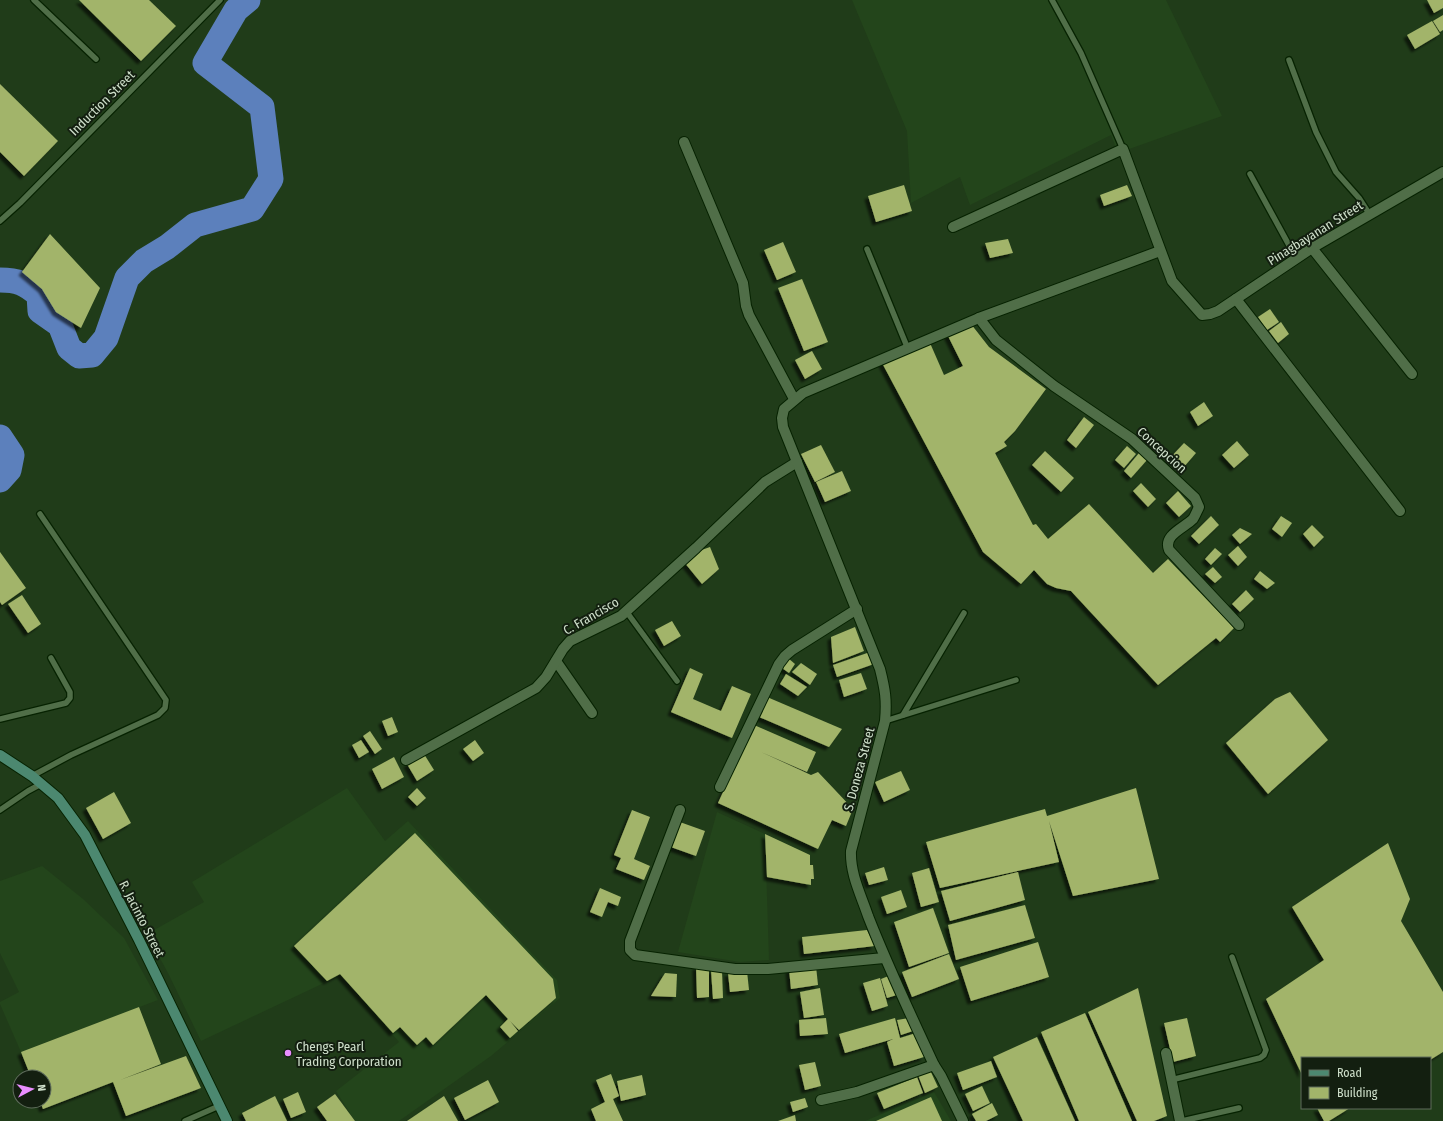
<svg xmlns="http://www.w3.org/2000/svg" width="1443" height="1121" font-family="'Fira Sans Condensed',sans-serif">
<style>
.built{fill:#23451b}
.lines{fill:none;stroke-linecap:round;stroke-linejoin:round}
.river{stroke:#5c80bc;stroke-width:25}
.building{fill:#a2b46a;filter:url(#shadow)}
.lane-casing{stroke:#062201;stroke-width:8}
.street-casing{stroke:#062201;stroke-width:12}
.secondary-casing{stroke:#062201;stroke-width:12}
.lane{stroke:#506e48;stroke-width:5.5}
.street{stroke:#506e48;stroke-width:10}
.secondary{stroke:#4c8870;stroke-width:10}
.poi-dot{fill:#e98efe;stroke:#131f10;stroke-width:1.5}
.labels{text-anchor:middle;dominant-baseline:central;stroke-width:4;stroke-linejoin:round;paint-order:stroke}
.street-label{font-size:13px;fill:#cfe0cb;stroke:#131f10}
.poi-label{font-size:13px;fill:#cfe0cb;stroke:#131f10;text-anchor:start}
</style>
<defs>
<filter id="shadow"><feDropShadow dx="-3.5" dy="3.5" stdDeviation="1" flood-color="#0009"/></filter>
</defs>
<rect width="100%" height="100%" fill="#203c19"/>
<g class="built">
<polygon points="852,0 1166,0 1222,116 1118,153 1111,135 970,205 960,177 911,203 907,131"/>
<polygon points="347,788 385,841 408,821 557,980 560,998 491,1056 399,1121 355,1121 336,1091 399,1042 341,975 201,1041 169,975 147,934 204,902 192,882"/>
<polygon points="717,812 765,834 769,960 740,962 678,952"/>
<polygon points="42,866 83,899 124,938 158,1000 21,1052 0,1004 0,1002 19,992 0,953 0,881"/>
<polygon points="934,1092 951,1121 865,1121"/>
</g>
<g class="lines">
<g class="river">
<path d="M 0,280 C 18,280 25,283 39,295 L 40,311 L 60,325 L 69,348 L 79,356 L 92,355 L 106,338 L 127,278 L 144,261 L 167,247 L 195,225 L 252,209 L 271,179 L 262,107 L 205,63 L 236,10 L 248,0"/>
<polyline points="0,437 12,455 9,470 0,480"/>
</g>
</g>
<g class="building">
<polygon points="79,0 149,0 176,26 141,61"/>
<polygon points="1427,0 1443,0 1443,8 1434,13"/>
<polygon points="1443,15 1443,30 1440,32 1433,21"/>
<polygon points="1432,21 1440,34 1415,49 1407,35"/>
<polygon points="0,84 58,141 24,176 0,152"/>
<polygon points="904,185 912,211 876,222 868,196"/>
<polygon points="1127,185 1132,196 1104,206 1100,195"/>
<polygon points="50,234 100,288 81,328 56,312 42,289 22,272"/>
<polygon points="1008,239 1013,253 990,258 985,243"/>
<polygon points="783,242 796,272 777,280 764,250"/>
<polygon points="802,279 828,342 804,351 778,288"/>
<polygon points="1270,309 1279,322 1267,330 1258,317"/>
<polygon points="1281,322 1289,334 1278,343 1269,331"/>
<polygon points="971,324 989,347 1046,389 1015,431 1004,442 1007,446 995,453 1033,525 1036,524 1048,539 1089,504 1153,573 1168,559 1234,628 1220,642 1216,638 1158,685 1071,591 1056,588 1047,584 1034,570 1021,584 983,552 881,361 891,357 893,360 930,343 944,375 963,366 947,334"/>
<polygon points="812,351 822,369 805,379 795,360"/>
<polygon points="1204,402 1213,416 1198,426 1190,412"/>
<polygon points="1084,417 1094,425 1076,448 1067,440"/>
<polygon points="1237,441 1249,455 1234,468 1222,455"/>
<polygon points="1184,443 1196,453 1183,468 1171,457"/>
<polygon points="821,445 835,472 815,482 801,454"/>
<polygon points="1127,446 1136,454 1124,468 1115,460"/>
<polygon points="1045,451 1074,478 1061,492 1032,465"/>
<polygon points="1139,453 1147,460 1131,478 1124,471"/>
<polygon points="842,471 851,491 825,502 816,482"/>
<polygon points="1141,483 1156,499 1148,507 1133,491"/>
<polygon points="1178,491 1191,506 1179,517 1166,503"/>
<polygon points="1211,516 1219,525 1199,544 1191,536"/>
<polygon points="1281,516 1292,523 1282,537 1272,529"/>
<polygon points="1312,525 1324,537 1314,547 1303,534"/>
<polygon points="1240,528 1252,534 1240,544 1232,535"/>
<polygon points="1238,546 1247,557 1238,566 1228,555"/>
<polygon points="710,547 719,569 702,584 684,562 696,552"/>
<polygon points="1215,548 1222,554 1211,565 1205,559"/>
<polygon points="0,552 26,588 2,605 0,602"/>
<polygon points="1213,567 1222,577 1215,583 1205,574"/>
<polygon points="1260,571 1275,583 1267,589 1254,579"/>
<polygon points="1246,590 1254,599 1240,612 1232,604"/>
<polygon points="22,595 41,624 28,633 8,604"/>
<polygon points="672,621 681,636 664,646 655,630"/>
<polygon points="855,627 864,651 833,663 831,637"/>
<polygon points="870,652 874,664 837,677 833,665"/>
<polygon points="788,658 795,664 789,673 782,668"/>
<polygon points="801,663 817,674 810,685 792,672"/>
<polygon points="690,668 703,674 693,699 721,711 732,686 751,694 732,738 671,712"/>
<polygon points="861,673 867,689 844,697 839,680"/>
<polygon points="786,674 807,687 798,696 780,684"/>
<polygon points="1290,692 1328,740 1268,794 1226,743 1275,699"/>
<polygon points="767,697 842,729 829,747 759,717"/>
<polygon points="392,717 398,732 388,736 382,721"/>
<polygon points="754,725 816,752 807,772 761,752 811,775 818,772 853,809 846,826 832,820 818,849 718,803"/>
<polygon points="370,731 382,749 375,754 363,736"/>
<polygon points="361,740 369,752 359,758 352,745"/>
<polygon points="475,740 484,753 473,761 463,749"/>
<polygon points="424,754 434,770 417,781 407,764"/>
<polygon points="394,757 404,777 382,789 372,769"/>
<polygon points="901,771 910,790 884,802 875,782"/>
<polygon points="417,788 426,798 417,806 408,797"/>
<polygon points="1136,788 1159,879 1073,896 1049,821 1059,862 940,888 926,842 1045,809 1047,816"/>
<polygon points="114,792 131,823 103,839 86,808"/>
<polygon points="632,810 650,817 634,859 650,866 644,880 616,869 621,858 614,855"/>
<polygon points="677,821 705,831 696,856 668,846"/>
<polygon points="415,833 553,979 556,998 519,1030 510,1021 518,1031 510,1038 500,1027 508,1019 486,995 433,1045 426,1037 417,1045 400,1027 393,1033 340,974 327,981 294,946"/>
<polygon points="765,834 810,855 810,865 813,865 814,879 811,879 811,885 767,877"/>
<polygon points="1388,843 1410,899 1401,921 1443,992 1443,1052 1430,1060 1430,1058 1302,1058 1302,1075 1266,999 1324,960 1292,907"/>
<polygon points="884,867 888,880 869,885 865,873"/>
<polygon points="929,868 939,902 921,907 912,873"/>
<polygon points="1018,872 1025,900 950,921 941,891"/>
<polygon points="600,888 621,897 618,906 608,902 602,917 590,912"/>
<polygon points="901,890 907,907 887,914 881,897"/>
<polygon points="1025,905 1035,938 956,960 948,925"/>
<polygon points="933,908 949,953 909,967 894,922"/>
<polygon points="867,930 875,946 804,954 802,937"/>
<polygon points="1038,942 1049,977 971,1001 960,967"/>
<polygon points="949,954 959,979 912,997 902,972"/>
<polygon points="696,966 709,968 709,997 697,998"/>
<polygon points="816,966 818,985 791,989 789,969"/>
<polygon points="711,970 722,970 723,998 713,999"/>
<polygon points="747,971 749,990 730,992 728,973"/>
<polygon points="665,973 677,974 676,997 651,996"/>
<polygon points="891,975 900,994 887,998 881,979"/>
<polygon points="880,978 888,1006 872,1011 863,983"/>
<polygon points="820,988 824,1015 804,1018 800,992"/>
<polygon points="1138,988 1167,1116 1154,1121 1137,1121 1088,1012"/>
<polygon points="139,1007 161,1064 120,1080 186,1056 201,1088 126,1116 113,1082 43,1109 40,1101 44,1101 44,1077 31,1077 21,1052"/>
<polygon points="1085,1013 1132,1121 1079,1121 1041,1032"/>
<polygon points="826,1018 828,1034 800,1036 799,1020"/>
<polygon points="895,1018 900,1038 916,1033 924,1057 894,1066 887,1042 893,1039 845,1053 839,1034"/>
<polygon points="909,1018 916,1030 901,1035 897,1020"/>
<polygon points="1187,1018 1196,1056 1173,1062 1164,1023"/>
<polygon points="1037,1037 1075,1121 1023,1121 993,1057"/>
<polygon points="991,1061 997,1077 963,1090 957,1073"/>
<polygon points="815,1062 821,1086 805,1090 799,1065"/>
<polygon points="930,1070 938,1087 925,1093 918,1075"/>
<polygon points="611,1074 619,1096 613,1099 623,1121 596,1121 591,1109 605,1102 596,1080"/>
<polygon points="642,1075 646,1095 621,1101 617,1081"/>
<polygon points="917,1077 923,1093 884,1109 877,1093"/>
<polygon points="488,1080 499,1102 465,1120 454,1098"/>
<polygon points="982,1086 990,1103 973,1111 965,1094"/>
<polygon points="298,1092 306,1112 291,1118 283,1099"/>
<polygon points="335,1094 355,1121 327,1121 317,1107"/>
<polygon points="275,1096 287,1121 246,1121 242,1113"/>
<polygon points="444,1096 458,1121 407,1121"/>
<polygon points="931,1097 942,1121 876,1121"/>
<polygon points="805,1098 808,1107 793,1112 790,1102"/>
<polygon points="992,1103 998,1115 986,1121 976,1121 972,1114"/>
<polygon points="1317,1108 1350,1108 1329,1121 1324,1121"/>
<polygon points="795,1115 796,1121 778,1121"/>
</g>
<g class="lines">
<g class="lane-casing">
<g id="lane">
<polyline points="34,0 96,59"/>
<polyline points="1052,0 1081,53 1123,149"/>
<polyline points="1289,60 1316,132 1336,172 1359,198 1370,215"/>
<polyline points="1250,174 1296,258"/>
<polyline points="0,221 20,203 220,0"/>
<polyline points="867,249 908,349"/>
<polyline points="626,611 677,681"/>
<polyline points="903,715 964,613"/>
<polyline points="0,719 66,703 70,698 70,692 51,658"/>
<polyline points="885,721 1016,680"/>
<polyline points="32,776 71,755 158,715 165,708 166,700 40,514"/>
<polyline points="0,810 28,791 41,784"/>
<polyline points="1171,1080 1260,1058 1264,1055 1266,1050 1232,957"/>
<polyline points="185,1121 219,1106"/>
<polyline points="1182,1121 1239,1108"/>
</g>
</g>
<g class="street-casing">
<g id="street">
<polyline points="684,142 743,283 746,306 749,315 794,399"/>
<polyline points="953,227 1123,149 1172,281 1202,315 1210,314 1218,311 1312,248 1443,172"/>
<polyline points="1312,248 1412,374"/>
<polyline points="1236,299 1400,511"/>
<path d="M 979,318 L 996,340 L 1054,386 L 1132,439 L 1195,498 L 1199,507 C 1197,511 1195,516 1193,519 C 1184,528 1163,535 1169,550 L 1239,625"/>
<polyline points="556,661 592,713"/>
<polyline points="406,760 536,688 546,677 563,649 570,641 621,616 696,548 765,482 797,462"/>
<polyline points="720,787 779,664 785,656 792,650 857,609"/>
<polyline points="680,810 630,941 630,950 635,955 735,969 768,969 884,958"/>
<polyline points="1166,1053 1180,1121"/>
<polyline points="821,1100 857,1092 934,1065"/>
<path d="M 963,1121 L 941,1076 L 934,1065 C 911,1016 888,967 868,916 C 861,895 850,874 851,851 L 885,721 C 887,700 885,689 880,669 L 783,427 L 782,418 L 784,409 L 803,393 L 979,318 L 1160,251"/>
</g>
</g>
<g class="secondary-casing">
<polyline id="secondary" points="0,755 32,776 58,798 85,835 139,940 227,1121"/>
</g>
<use href="#lane" class="lane"/>
<use href="#street" class="street"/>
<use href="#secondary" class="secondary"/>
</g>
<circle class="poi-dot" cx="288" cy="1053" r="4"/>
<g class="labels">
<g class="street-label">
<text transform="translate(102 103) rotate(-45)">Induction Street</text>
<text transform="translate(1315 233) rotate(-32)">Pinagbayanan Street</text>
<text transform="translate(1162 450) rotate(42)">Concepcion</text>
<text transform="translate(591 616) rotate(-30)">C. Francisco</text>
<text transform="translate(859 769) rotate(-75)">S. Doneza Street</text>
<text transform="translate(142 919) rotate(63)">R. Jacinto Street</text>
</g>
<g class="poi-label">
<text x="296" y="1046">Chengs Pearl<tspan x="296" dy="15">Trading Corporation</tspan></text>
</g>
</g>
<rect x="1301" y="1057" width="130" height="52" fill="#131f10" stroke="#5e6c5b"/>
<rect x="1309" y="1070" width="20" height="6" fill="#4c8870" stroke="#5e6c5b"/>
<text x="1337" y="1077" font-size="12" fill="#cfe0cb">Road</text>
<rect x="1309" y="1087" width="20" height="12" fill="#a2b46a" stroke="#5e6c5b"/>
<text x="1337" y="1097" font-size="12" fill="#cfe0cb">Building</text>
<g transform="translate(32 1089) rotate(83)"><circle r="19" fill="#131f10" stroke="#5e6c5b"/>
<path d="M0-3L7 15L0 10L-7 15Z" fill="#e98efe"/>
<text y="-6" font-size="11" font-weight="bold" text-anchor="middle" fill="#cfe0cb">N</text>
</g>
</svg>
